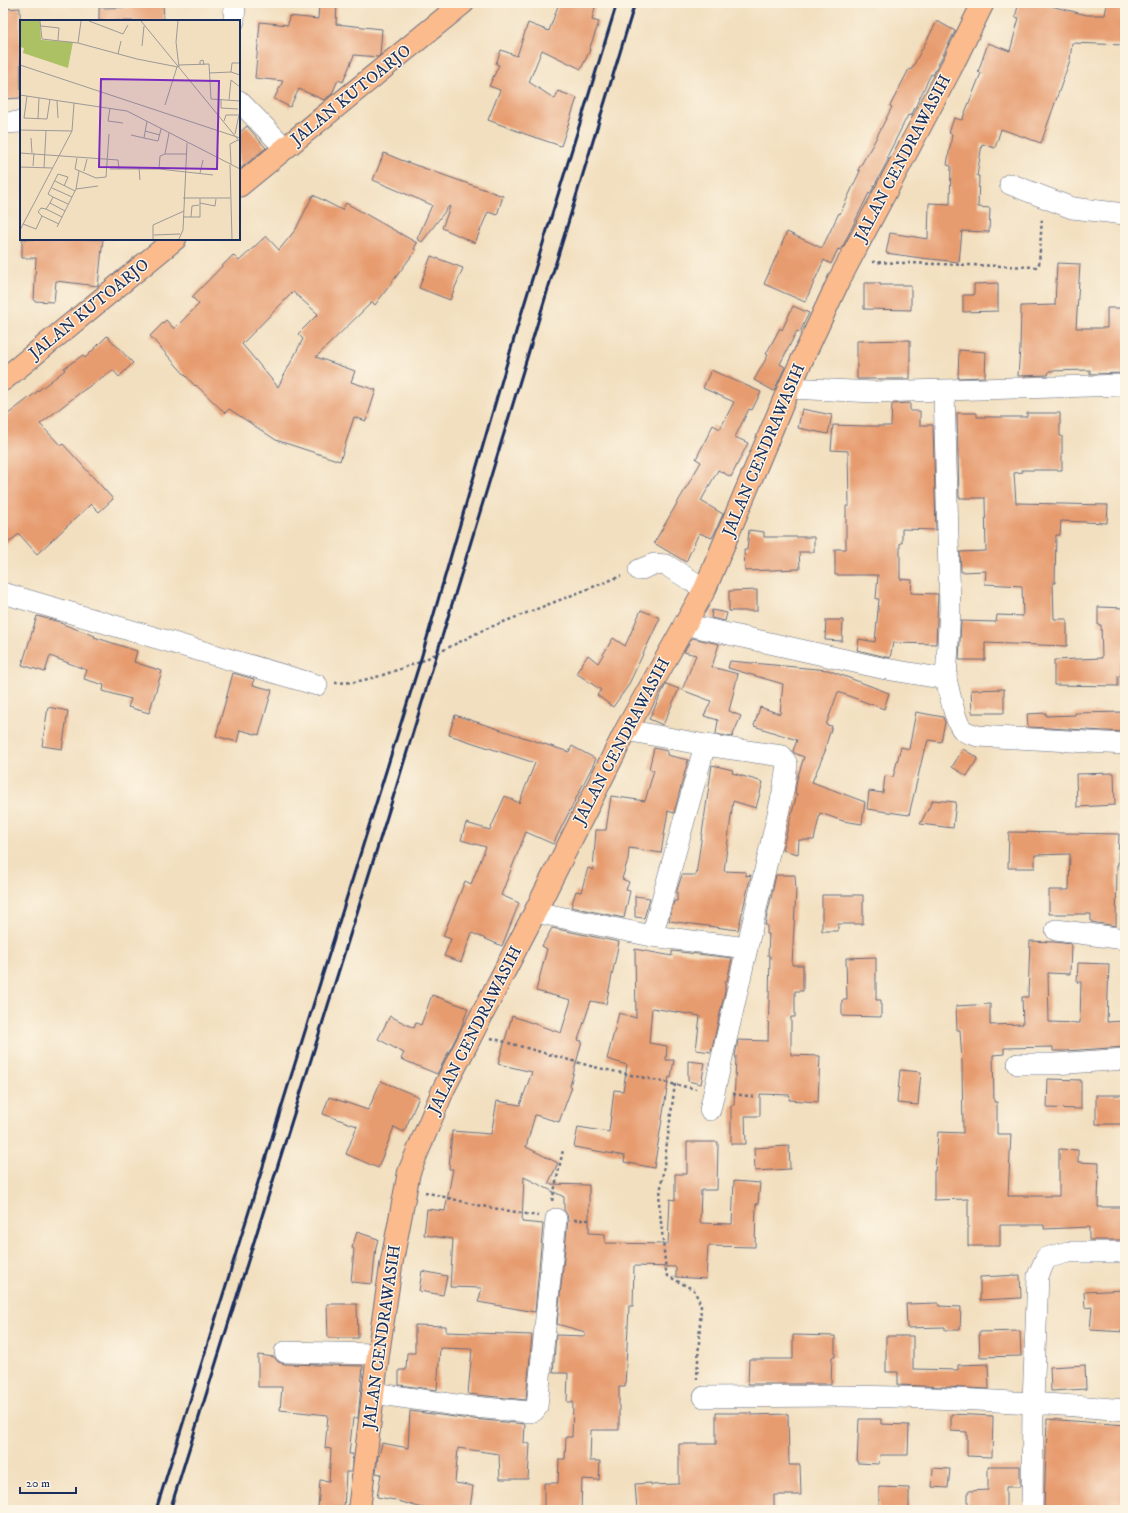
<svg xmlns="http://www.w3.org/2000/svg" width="1128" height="1513" font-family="'IM FELL DW Pica',serif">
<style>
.building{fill:#e79c70;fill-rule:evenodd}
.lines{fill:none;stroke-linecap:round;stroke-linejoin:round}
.minor-casing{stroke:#666d80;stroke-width:22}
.major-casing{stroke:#666d80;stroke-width:24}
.path{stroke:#666d80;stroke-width:2.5;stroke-dasharray:3 3;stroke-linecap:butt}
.minor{stroke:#fff;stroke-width:21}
.major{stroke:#fbbb8c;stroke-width:22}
.rail{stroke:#1b2f5e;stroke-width:3}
.labels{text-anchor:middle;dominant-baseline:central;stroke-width:3;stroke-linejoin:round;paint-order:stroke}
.street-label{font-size:17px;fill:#1b2f5e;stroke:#fcf5e5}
.inset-road{fill:none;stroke:#9c9998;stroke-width:1}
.view{fill:#7b2cbf;fill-opacity:0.15;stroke:#7b2cbf;stroke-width:2}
.inset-edge{fill:none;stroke:#1b2f5e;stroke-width:2}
</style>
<rect width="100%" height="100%" fill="#fcf5e5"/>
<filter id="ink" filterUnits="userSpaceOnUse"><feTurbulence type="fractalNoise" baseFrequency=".025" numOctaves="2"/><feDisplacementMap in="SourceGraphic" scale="8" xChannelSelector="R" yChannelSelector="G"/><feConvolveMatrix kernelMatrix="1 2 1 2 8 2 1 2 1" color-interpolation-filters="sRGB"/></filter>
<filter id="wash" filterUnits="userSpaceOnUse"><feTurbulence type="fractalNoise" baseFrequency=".012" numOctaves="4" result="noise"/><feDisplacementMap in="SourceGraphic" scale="16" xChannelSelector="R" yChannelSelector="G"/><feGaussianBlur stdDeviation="0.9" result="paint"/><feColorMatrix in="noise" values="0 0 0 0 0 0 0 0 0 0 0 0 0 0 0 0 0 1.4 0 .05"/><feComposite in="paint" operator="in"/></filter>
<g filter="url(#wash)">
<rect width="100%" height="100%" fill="#f2dfbf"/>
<g id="blocks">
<g class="building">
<polygon points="142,3 163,3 164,21 99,21 99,8 142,7"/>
<polygon points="319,3 337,3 336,24 382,29 380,55 378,57 354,55 343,82 338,80 332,94 324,100 299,89 290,107 274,99 283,81 255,78 260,22 288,25 289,16 318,19"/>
<polygon points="559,3 596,3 592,20 599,22 589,50 590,50 581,69 542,50 529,82 555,99 558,91 577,98 561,146 528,135 488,120 500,90 489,86 499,65 496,64 501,50 517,56 528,23 549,31"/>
<polygon points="1019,3 1039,3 1087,15 1105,15 1107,3 1125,3 1125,45 1072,43 1070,60 1041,143 1001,129 995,148 982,144 977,176 979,176 978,207 990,208 989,232 962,231 959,262 921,258 886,253 890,233 928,239 929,203 950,204 951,166 947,165 952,134 949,133 954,118 962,120 981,73 978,72 988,43 1010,51 1019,18 1015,17"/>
<polygon points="20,8 21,98 3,99 3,9"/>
<polygon points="937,21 955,31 933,75 931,74 911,116 908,115 887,157 889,158 870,194 869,193 841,250 838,249 831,264 824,260 805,302 764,284 787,232 822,248 839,213 840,214 860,171 858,170 873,144 892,107 890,106 909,69 911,70"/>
<polygon points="247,126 266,148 239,170 239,133"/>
<polygon points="384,153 401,160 503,196 497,215 488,212 475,243 442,228 450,207 449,206 422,242 417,239 432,205 373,180"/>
<path d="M 313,195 L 342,210 L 346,203 L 417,243 L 414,249 L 416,250 L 375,305 L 372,302 L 316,357 L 355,371 L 351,382 L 376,390 L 366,421 L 354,417 L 340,461 L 276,440 L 229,409 L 225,413 L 196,385 L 195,386 L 150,336 L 166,320 L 174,329 L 199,304 L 192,297 L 233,255 L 239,261 L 266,236 L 279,250 L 296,229 ZM 293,292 L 318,314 L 298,334 L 303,339 L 278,387 L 242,344 Z"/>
<polygon points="22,239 103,239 98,286 56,281 54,302 34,301 36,258 22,258"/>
<polygon points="431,256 463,268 450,300 419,288"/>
<polygon points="1057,263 1080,264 1076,328 1107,328 1107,308 1125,308 1125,373 1090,374 1090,370 1049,371 1048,375 1018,376 1020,349 1021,306 1055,305"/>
<polygon points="864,283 880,283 880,285 911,285 911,310 864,309"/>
<polygon points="998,283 998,311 963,312 963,295 974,295 974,284"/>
<polygon points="793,306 809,313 800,332 797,331 780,364 785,367 774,391 754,380 768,355 766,354 780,328 782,330"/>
<polygon points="107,336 133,363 119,377 113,370 81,392 40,424 61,446 63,444 113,499 99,512 91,504 37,554 19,534 3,547 3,418 65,370 64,368 83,355 85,358"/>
<polygon points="910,340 910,379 857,379 857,341"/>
<polygon points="959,350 986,352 985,377 958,378"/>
<polygon points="711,370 761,392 752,410 749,409 735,437 748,443 731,477 718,470 701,501 723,514 714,534 712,538 699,533 686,562 654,543 701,462 696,459 713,425 720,429 734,402 703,388"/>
<polygon points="910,403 910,411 920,411 920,425 933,425 936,530 902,529 902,543 900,543 900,579 912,580 911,593 938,594 936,644 893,643 890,658 857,650 859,639 875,642 879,599 876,599 878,575 835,575 835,549 846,549 846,506 849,506 848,451 831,450 833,425 864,426 891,426 892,404"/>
<polygon points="802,409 832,415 828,434 798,428"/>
<polygon points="957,413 977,413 977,417 1027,417 1027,413 1060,413 1060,436 1062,436 1062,470 1022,470 1023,472 1014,473 1016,503 1108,505 1107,523 1061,521 1060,535 1056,535 1055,583 1053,583 1054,619 1067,619 1067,646 985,643 985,660 959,660 961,621 996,622 997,615 1023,616 1022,586 985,584 986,571 961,572 960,552 986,551 985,498 959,498"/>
<polygon points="749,530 764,532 764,537 814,537 814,552 799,552 800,569 745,571 744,550 747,550"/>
<polygon points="757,590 757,611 729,611 729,591"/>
<polygon points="1098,607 1125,608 1125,648 1122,648 1121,676 1118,676 1118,686 1054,685 1054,660 1102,658 1101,625 1098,625"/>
<polygon points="641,610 660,618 628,686 613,707 597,695 601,690 576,673 588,655 598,663 613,638 625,646"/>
<polygon points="712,610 727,613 725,621 711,618"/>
<polygon points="37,616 60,622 60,623 95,636 94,637 137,651 134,662 162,671 149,713 128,707 131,699 103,691 104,685 84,679 87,670 50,656 45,672 22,665"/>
<polygon points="826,620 843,620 842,641 825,640"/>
<polygon points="692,638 719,644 712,667 738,674 729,711 741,716 732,737 716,734 718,720 704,716 711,701 682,690 696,655 684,652"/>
<polygon points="730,661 828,670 889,693 884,709 838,692 826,725 832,726 825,748 826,749 812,782 865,802 862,824 843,821 820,813 814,840 799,840 798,854 782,850 797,794 795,793 797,779 804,757 794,753 793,751 797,740 754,726 760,707 780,714 783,684 728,668"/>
<polygon points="233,673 254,679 253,685 272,690 259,735 240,730 237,742 216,736"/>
<polygon points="666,684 679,689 663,725 649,719"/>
<polygon points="1004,689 1004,713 972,713 971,690"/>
<polygon points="48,707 68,711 62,749 42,746"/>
<polygon points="916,712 943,717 945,722 941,742 928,740 925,751 924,751 909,815 867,809 869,791 883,793 885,776 893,777 901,747 909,749"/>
<polygon points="1125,712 1125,732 1028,727 1027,714 1046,713 1046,716 1075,715 1075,713"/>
<polygon points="455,715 569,752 572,746 596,759 553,844 526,832 501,895 519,903 502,946 472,933 461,962 444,956 451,939 443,936 465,881 471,884 486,847 461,840 466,823 490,830 505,796 519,803 535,763 449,735"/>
<polygon points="654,748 667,751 667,755 688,760 674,813 668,811 661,853 629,848 628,859 622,879 629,882 626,890 630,891 624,918 571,907 576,891 581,892 588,868 593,870 596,830 606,830 611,796 645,801 654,770 649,769"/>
<polygon points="963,749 978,758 967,776 952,767"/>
<polygon points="712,765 733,770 732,773 763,782 756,808 733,801 724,871 746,872 746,876 751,875 738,930 669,921 674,901 677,901 677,890 682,875 696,875"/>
<polygon points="1114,773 1115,805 1077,807 1076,774"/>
<polygon points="933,800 956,802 953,828 920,824"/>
<polygon points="1009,832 1119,834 1118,865 1117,865 1116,926 1091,922 1091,914 1049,914 1049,890 1069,890 1070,854 1035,855 1035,868 1008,868"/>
<polygon points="776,875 795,875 796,890 792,965 803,965 803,991 795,991 795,1017 791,1017 791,1055 820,1056 818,1102 789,1100 790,1095 760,1094 760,1116 745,1116 746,1144 731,1144 731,1105 734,1105 736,1056 735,1056 738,1040 768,1041 770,956 768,956 769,934 767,934 767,925 765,925"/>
<polygon points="822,895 863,895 863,924 838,924 838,931 822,931"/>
<polygon points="635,896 650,898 644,918 635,917"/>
<polygon points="552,928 619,942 606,1004 591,1001 578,1040 582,1041 570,1086 572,1087 559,1122 535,1115 526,1147 558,1163 548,1184 589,1185 589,1233 605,1234 605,1243 668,1244 670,1199 675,1200 675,1174 687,1174 687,1142 718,1142 717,1190 701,1190 700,1223 732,1224 734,1181 760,1183 758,1204 756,1204 755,1247 708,1246 706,1279 676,1277 676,1267 634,1266 633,1306 629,1306 625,1387 619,1387 619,1430 591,1430 590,1461 600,1461 599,1480 582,1479 581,1510 544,1510 544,1483 558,1483 559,1459 565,1459 566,1437 572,1437 573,1402 567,1402 568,1373 553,1373 556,1335 585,1336 585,1332 557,1324 568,1220 567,1214 564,1210 564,1197 524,1177 522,1222 543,1224 535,1312 478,1302 482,1288 450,1287 453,1239 424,1235 427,1209 445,1211 453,1169 449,1169 452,1131 491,1134 497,1101 520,1105 532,1072 498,1064 512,1016 561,1033 571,1000 536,991 547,949 542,946"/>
<polygon points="1030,941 1054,942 1071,944 1070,974 1048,973 1049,1022 1080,1023 1081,982 1077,982 1078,963 1109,964 1107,1022 1125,1021 1125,1047 1064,1051 1053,1051 1053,1047 1004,1048 1004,1054 993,1055 994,1102 997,1102 997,1134 1011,1134 1008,1196 1059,1196 1059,1149 1078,1150 1078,1162 1099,1163 1098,1207 1125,1207 1125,1240 1089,1240 1089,1227 1044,1229 1044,1225 1000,1225 1000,1246 968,1246 968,1199 934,1200 934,1171 935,1171 938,1132 963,1133 962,1063 960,1030 957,1030 956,1006 990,1004 990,1025 1023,1024 1022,997 1028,997"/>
<polygon points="635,949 672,956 672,951 732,958 727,981 725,981 725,992 711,1052 696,1050 700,1016 652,1008 649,1043 667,1046 666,1060 674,1060 671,1078 669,1077 654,1168 624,1162 625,1156 574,1147 578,1127 609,1132 614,1090 623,1091 627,1065 607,1059 619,1013 636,1018"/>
<polygon points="876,957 876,1000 881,1000 881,1017 842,1016 842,1000 847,1000 846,958"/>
<polygon points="432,995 468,1008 461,1028 437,1074 401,1059 404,1053 378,1039 390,1016 414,1028 416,1023 421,1025"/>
<polygon points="688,1061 705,1063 701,1084 688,1081"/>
<polygon points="900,1070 921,1072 918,1105 897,1103"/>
<polygon points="1048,1079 1081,1080 1081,1109 1047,1108"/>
<polygon points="381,1081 419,1097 404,1132 394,1127 378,1168 346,1154 357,1126 323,1114 329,1097 368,1110"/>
<rect x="1096" y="1095" width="29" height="29"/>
<polygon points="789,1146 790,1169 755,1171 754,1148"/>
<polygon points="357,1232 378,1239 376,1247 372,1284 351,1282 354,1249 352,1248"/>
<polygon points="422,1271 447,1276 443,1295 419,1291"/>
<polygon points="1020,1275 1021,1298 980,1300 980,1277"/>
<polygon points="1125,1290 1125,1332 1090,1330 1092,1307 1085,1308 1084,1292"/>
<polygon points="938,1303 939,1306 961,1307 960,1330 945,1330 945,1327 907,1328 906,1304"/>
<polygon points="327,1304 357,1304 358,1338 328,1338"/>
<polygon points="415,1325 446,1326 446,1332 532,1335 526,1400 468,1394 472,1349 440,1348 437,1390 399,1385 399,1370 406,1370 407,1353 415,1353"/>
<polygon points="1020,1331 1021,1356 980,1357 979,1332"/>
<polygon points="793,1335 835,1336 835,1357 832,1357 831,1384 748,1384 749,1359 793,1359"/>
<polygon points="886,1336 913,1336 913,1369 958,1370 958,1365 988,1364 989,1389 898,1385 898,1372 886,1372"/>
<polygon points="258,1355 274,1357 278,1362 285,1364 363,1366 358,1418 353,1418 349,1454 353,1454 351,1472 346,1472 344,1510 318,1510 320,1480 329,1481 331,1449 325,1448 328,1415 280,1410 282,1387 258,1387"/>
<polygon points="1085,1365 1086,1389 1051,1391 1050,1367"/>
<polygon points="410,1411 462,1418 525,1424 524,1443 530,1444 528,1479 500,1479 499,1454 458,1448 455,1483 473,1486 470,1509 452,1506 452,1510 429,1510 395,1500 377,1497 381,1474 376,1473 378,1455 379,1456 382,1443 408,1448"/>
<polygon points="716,1413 751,1413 751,1415 788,1414 789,1465 800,1465 801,1495 774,1495 774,1510 706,1510 706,1508 680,1507 653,1508 653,1510 637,1510 635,1484 651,1483 651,1485 679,1484 679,1444 716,1444"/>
<polygon points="951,1414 993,1416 992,1457 967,1456 967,1432 951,1431"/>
<polygon points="859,1419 881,1419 881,1424 909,1425 908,1455 880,1455 879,1464 857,1463"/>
<polygon points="1047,1419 1125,1425 1125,1510 1044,1510"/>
<polygon points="988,1466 1020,1466 1020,1487 1006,1487 1006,1510 968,1510 968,1491 988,1490"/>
<polygon points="933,1468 950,1469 948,1488 932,1487"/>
<polygon points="879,1487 909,1488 909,1510 879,1509"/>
</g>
</g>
</g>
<g filter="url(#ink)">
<use href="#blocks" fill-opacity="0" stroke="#666d80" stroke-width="1"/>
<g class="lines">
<g class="minor-casing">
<g id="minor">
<polyline points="234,21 235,3"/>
<polyline points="239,101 285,148"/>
<polyline points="3,123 21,122"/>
<polyline points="1010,184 1072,208 1125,214"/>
<polyline points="789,388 874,392 1125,385"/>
<polyline points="639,570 654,564 666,565 705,589"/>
<polyline points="3,593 317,685"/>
<polyline points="684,624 886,669 946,679 950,609 944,391"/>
<path d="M 946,679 C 949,690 955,723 963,730 C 966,733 973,734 978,736 L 1125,744"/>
<polyline points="535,912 652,936 747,948 783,792 787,764 782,756 705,745 626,730"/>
<polyline points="1056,930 1125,939"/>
<polyline points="652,936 705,745"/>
<polyline points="1018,1064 1055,1064 1125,1059"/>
<polyline points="710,1110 747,948"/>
<polyline points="285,1352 378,1354"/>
<polyline points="373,1393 463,1406 529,1412 534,1411 537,1407 556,1219"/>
<path d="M 704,1397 C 750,1397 797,1396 843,1396 C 938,1397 1031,1402 1125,1410"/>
<polyline points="1032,1510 1033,1402 1038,1276 1046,1258 1068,1252 1125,1252"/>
</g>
</g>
<g class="major-casing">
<g id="major">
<polyline points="239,186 463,3"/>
<polyline points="3,380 175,239"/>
<polyline points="359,1510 378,1354 391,1266 409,1172 444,1088 535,912 626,730 705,589 789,388 839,280 951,68 983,3"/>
</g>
</g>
<g class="path">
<polyline points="872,262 1036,267 1039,265 1042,217"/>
<polyline points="335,683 355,682 380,676 420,662 483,630 621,576"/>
<polyline points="491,1038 594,1067 696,1089"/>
<polyline points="675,1084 659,1202 666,1271 668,1276 694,1290 701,1305 697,1379"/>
<polyline points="733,1094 756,1097"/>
<polyline points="425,1192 476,1205 538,1216"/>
<polyline points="552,1201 563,1150"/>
<polyline points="574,1220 590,1220"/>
</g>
<use href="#minor" class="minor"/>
<use href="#major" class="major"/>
<g class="rail">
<polyline points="156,1510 420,662 520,318 617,3"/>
<polyline points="170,1510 396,788 635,3"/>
</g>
</g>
</g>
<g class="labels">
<g class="street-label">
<text transform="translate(351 95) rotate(-39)">JALAN KUTOARJO</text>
<text transform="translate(903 158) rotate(-62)">JALAN CENDRAWASIH</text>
<text transform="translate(89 309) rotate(-39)">JALAN KUTOARJO</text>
<text transform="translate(764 450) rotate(-67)">JALAN CENDRAWASIH</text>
<text transform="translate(622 741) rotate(-62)">JALAN CENDRAWASIH</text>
<text transform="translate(475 1030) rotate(-63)">JALAN CENDRAWASIH</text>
<text transform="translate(382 1337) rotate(-82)">JALAN CENDRAWASIH</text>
</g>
</g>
<g transform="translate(20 20)">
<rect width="220" height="220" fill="#f2dfbf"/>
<path d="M 0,1 L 20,1 L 21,20 L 53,22 L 48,48 L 3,33 L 4,28 L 0,27 Z" fill="#acc064"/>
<path class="inset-road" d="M 20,1 L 22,19 L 58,23 L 117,39 L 158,47M 69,1 L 103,14 L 108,5M 121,1 L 220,122M 158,1 L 156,22 L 159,47M 21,6 L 39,8 L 38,20M 58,23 L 61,1M 122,26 L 124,6M 98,34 L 101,21M 0,45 L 220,118M 159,45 L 189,44 L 191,79M 180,45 L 180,41 L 183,40 L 184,45M 211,52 L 212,43 L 219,43M 189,53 L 211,52 L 220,55M 0,75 L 107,91 L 220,149M 7,76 L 4,98 L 27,99 L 30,79M 191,79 L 220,81M 201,79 L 201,88 L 218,89M 209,80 L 211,60 L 220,67M 37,81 L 38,98M 145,85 L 157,47M 90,88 L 88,101 L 103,103M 18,99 L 19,78M 127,101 L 124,118 L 138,121 L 141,109M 204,101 L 206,95 L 218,95M 0,110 L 52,111M 125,111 L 140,115M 149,113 L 145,134 L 167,134M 215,114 L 220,90M 111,115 L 124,118M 11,118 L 12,133M 0,133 L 98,140 L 99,149M 57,138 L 55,149 L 76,158 L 86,157 L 89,114M 211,144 L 210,124 L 218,120M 210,145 L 212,219M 13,146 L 14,133M 0,147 L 32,148M 24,148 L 26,111M 119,148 L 120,160M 90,149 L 139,149 L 193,155M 139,149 L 140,136 L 145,134M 64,151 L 67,139M 180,153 L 183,140M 35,161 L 55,171M 32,168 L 52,177M 56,169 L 78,166M 33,177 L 48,184M 163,178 L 210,178M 30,183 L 45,191M 180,183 L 195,186 L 196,179M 26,189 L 42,197M 22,196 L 39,204M 163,197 L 180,197 L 180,178M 171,197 L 172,186 L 179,185M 3,204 L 16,209 L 22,196 L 18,192 L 21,188 L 26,189 L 30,183 L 33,177 L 28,174 L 38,154 L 48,157 L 44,166M 37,207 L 56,169 L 59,151M 0,210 L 52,111 L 54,83M 134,215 L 160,214M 133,219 L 133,205 L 164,191M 159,219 L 163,210 L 167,123"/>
<path class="view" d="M 81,59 L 199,61 L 197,149 L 79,147 Z"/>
<rect width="220" height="220" class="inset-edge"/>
</g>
<rect width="1128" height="1513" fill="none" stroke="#fcf5e5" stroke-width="16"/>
<path d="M20 1487v6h56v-6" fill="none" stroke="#1b2f5e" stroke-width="2"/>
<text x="26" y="1487" font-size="12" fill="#1b2f5e" stroke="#fcf5e5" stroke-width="3" paint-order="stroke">20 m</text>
</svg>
